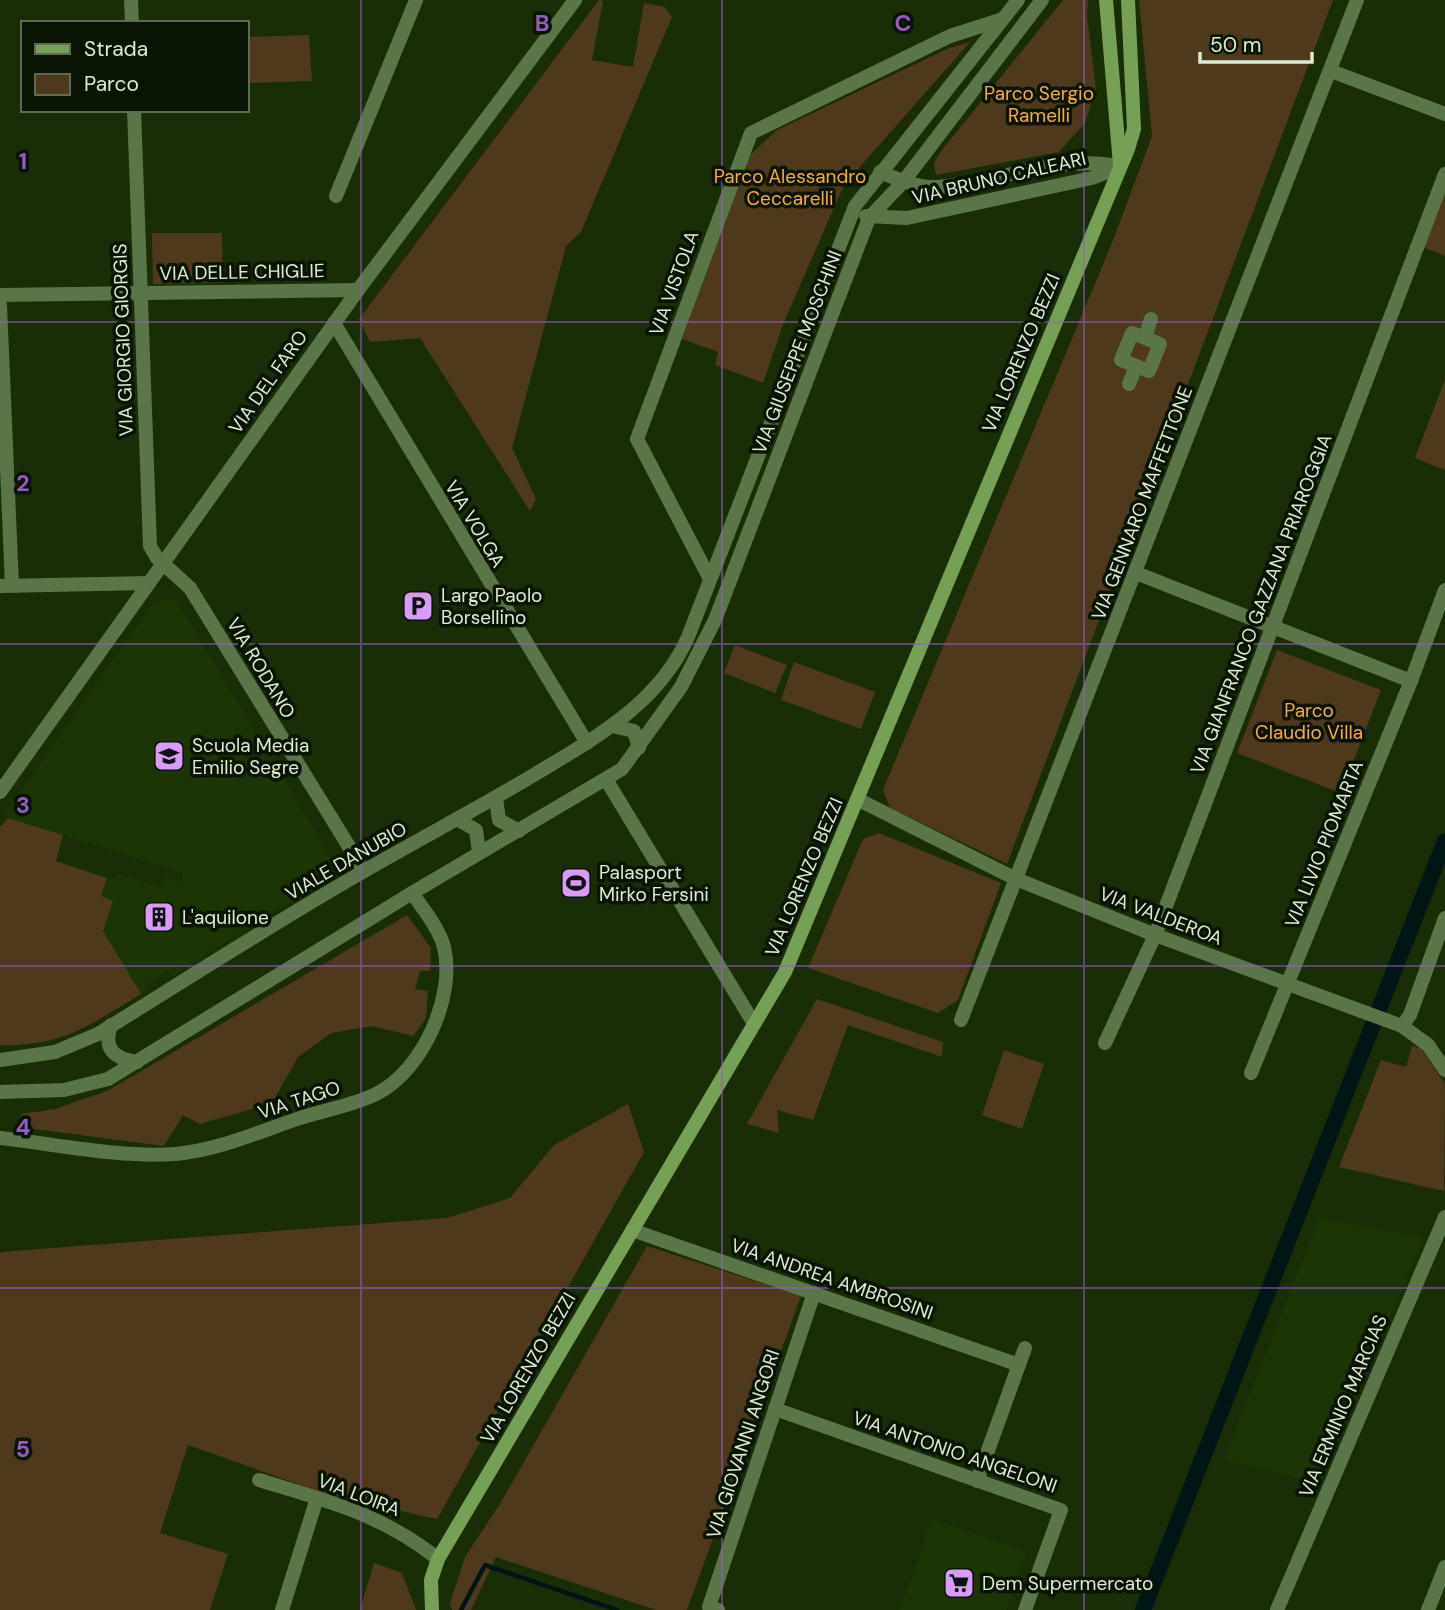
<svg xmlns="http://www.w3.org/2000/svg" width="1445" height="1610" font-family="'DM Sans',sans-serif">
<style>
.built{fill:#1c3504}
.green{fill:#4f391c}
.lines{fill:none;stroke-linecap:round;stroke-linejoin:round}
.stream{stroke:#001615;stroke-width:4.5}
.canal{stroke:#001615;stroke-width:16}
.street{stroke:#5a7547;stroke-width:14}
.secondary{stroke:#75a055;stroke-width:14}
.grid{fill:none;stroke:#945cc4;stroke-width:2;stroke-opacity:0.55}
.labels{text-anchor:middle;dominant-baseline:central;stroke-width:7;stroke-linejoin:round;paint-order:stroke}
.park-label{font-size:19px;fill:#fcad2f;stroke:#0a1404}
.street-label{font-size:19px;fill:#ddebd4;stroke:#0a1404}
.poi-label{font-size:19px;fill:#ddebd4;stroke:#0a1404;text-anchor:start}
.grid-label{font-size:23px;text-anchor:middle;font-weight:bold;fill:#945cc4;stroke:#0a1404;stroke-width:7;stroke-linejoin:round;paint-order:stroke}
</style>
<rect width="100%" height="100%" fill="#192e06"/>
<g class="built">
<polygon points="173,599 180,606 340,873 256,922 173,977 168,971 147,984 149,989 141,994 56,861 114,880 117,874 162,887 165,878 181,882 183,873 3,816 149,609 156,601"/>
<polygon points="1319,1218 1424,1237 1320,1483 1224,1460"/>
<polygon points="932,1519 1026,1551 1006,1610 900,1610"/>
</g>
<g class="green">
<polygon points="599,0 603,1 592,60 633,67 644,3 665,7 672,17 581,232 566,246 512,448 536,499 530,511 420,338 370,342 359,319"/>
<polygon points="1063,0 1088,0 1087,16 1096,90 1085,123 1059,152 936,175 934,163 942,150"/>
<polygon points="1139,0 1333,0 1007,864 890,808 883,790 1112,243 1152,136"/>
<polygon points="309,35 312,81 247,83 247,37"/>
<polygon points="970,42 844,185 784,322 763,383 715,365 718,352 682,339 750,155 777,130 949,48"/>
<polygon points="1445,190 1445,256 1423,247"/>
<polygon points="152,233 222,233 223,283 153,284"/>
<polygon points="1445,379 1445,470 1415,458"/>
<polygon points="735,645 787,665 775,693 724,673"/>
<polygon points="1277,650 1381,690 1341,793 1237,753"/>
<polygon points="794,662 875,692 861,729 781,700"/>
<path d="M 8,818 L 63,835 L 56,861 L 107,878 L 101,896 L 113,901 L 103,931 L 141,994 C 89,1025 63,1047 0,1045 L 0,827 Z"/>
<polygon points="879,833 1001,883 958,1000 938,1013 808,968 863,839"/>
<polygon points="407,915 431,948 430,971 420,971 415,989 428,991 426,1018 413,1036 372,1026 331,1033 298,1057 272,1103 200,1124 183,1115 164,1146 19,1127 21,1114 55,1109 107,1091"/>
<polygon points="817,999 943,1042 942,1057 848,1025 813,1120 777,1110 779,1133 747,1124"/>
<polygon points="1412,1046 1421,1048 1445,1084 1444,1191 1339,1167 1381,1060 1406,1067"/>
<polygon points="1004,1050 1044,1064 1022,1129 982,1115"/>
<polygon points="628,1104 644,1152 437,1519 329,1495 188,1445 160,1533 228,1554 210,1610 0,1610 0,1252 447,1218 510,1198 554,1145"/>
<polygon points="647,1246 801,1296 687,1610 656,1610 496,1557 471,1610 452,1610 450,1603 465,1557 500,1504"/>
<polygon points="374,1563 402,1573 416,1610 360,1610"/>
</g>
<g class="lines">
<polyline class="stream" points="461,1610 485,1565 617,1610"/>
<polyline class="canal" points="1143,1610 1445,841"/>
<g class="street">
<polyline points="131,0 132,23"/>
<polyline points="1331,71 1445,114"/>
<polyline points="134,110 150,546 157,558 190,588 364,871"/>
<path d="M 880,172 C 897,179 917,188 937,187 C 998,183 1057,154 1118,166"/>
<polyline points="336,196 416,0"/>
<polyline points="866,216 907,218 1092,178 1120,167"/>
<polyline points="0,295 358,290"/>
<polyline points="0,305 12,586"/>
<polyline points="334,323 587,743"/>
<polyline points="1145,338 1160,344 1149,371 1121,360 1132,333 1145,338 1151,319"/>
<polyline points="1129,384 1136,366"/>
<polyline points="1136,573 1411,681"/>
<polyline points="710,579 637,439 751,133 950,36 1000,20"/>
<polyline points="0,586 149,583"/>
<polyline points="612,726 634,731 639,748"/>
<polyline points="607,781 753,1022"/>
<polyline points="0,792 358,290 575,0"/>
<polyline points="496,798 499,820 519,831"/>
<polyline points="857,799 1016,879 1155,935 1402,1026 1428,1045 1445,1070"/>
<polyline points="457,819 476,830 479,853"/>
<polyline points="961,1020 1357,0"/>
<path d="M 111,1025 C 103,1049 113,1058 137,1062"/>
<polyline points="1402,1026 1410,1015 1445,918"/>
<polyline points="1105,1043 1155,935 1445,174"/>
<path d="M 0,1060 L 55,1052 L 98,1034 C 187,979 275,922 366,870 C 421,838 477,809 532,776 C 593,739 658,705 688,637 L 855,206 L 1018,0"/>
<polyline points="1251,1073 1411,681 1445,590"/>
<polyline points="0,1092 64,1090 108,1079 412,893 622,769 681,687 715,620 869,218 903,182 1042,0"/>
<path d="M 0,1138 C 55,1144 120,1158 175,1154 C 218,1150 256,1133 297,1119 C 323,1110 353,1106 378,1093 C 422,1070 456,997 444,947 C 439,928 423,909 412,893"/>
<polyline points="632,1230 1019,1365"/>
<polyline points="775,1409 1061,1510 1025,1610"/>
<path d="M 259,1480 C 327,1501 382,1514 438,1559"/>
<polyline points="977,1481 1025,1348"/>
<polyline points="282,1610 317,1498"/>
<polyline points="718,1610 709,1607 814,1293"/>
<polyline points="1277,1610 1445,1217"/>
<polyline points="1428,1610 1445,1567"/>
</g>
<g class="secondary">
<polyline points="1106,0 1120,165"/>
<polyline points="432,1610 431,1580 438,1559 785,972 1128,149 1134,129 1128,0"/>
</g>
</g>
<path class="grid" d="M 361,0 L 361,1610M 722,0 L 722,1610M 1084,0 L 1084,1610M 0,322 L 1445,322M 0,644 L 1445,644M 0,966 L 1445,966M 0,1288 L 1445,1288"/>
<defs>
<g id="parking-square" transform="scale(1.575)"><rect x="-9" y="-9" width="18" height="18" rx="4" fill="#d89bf8" stroke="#0a1404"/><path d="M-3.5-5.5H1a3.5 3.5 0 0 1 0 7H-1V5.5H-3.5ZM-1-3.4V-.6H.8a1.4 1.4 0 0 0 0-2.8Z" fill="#111"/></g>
<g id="school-square" transform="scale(1.575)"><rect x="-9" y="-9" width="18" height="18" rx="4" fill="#d89bf8" stroke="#0a1404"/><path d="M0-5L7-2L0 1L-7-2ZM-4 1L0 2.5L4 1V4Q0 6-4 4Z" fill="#111"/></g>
<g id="stadium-square" transform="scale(1.575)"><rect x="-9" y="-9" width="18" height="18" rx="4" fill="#d89bf8" stroke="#0a1404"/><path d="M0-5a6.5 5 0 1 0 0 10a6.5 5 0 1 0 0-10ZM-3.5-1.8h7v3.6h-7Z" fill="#111"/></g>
<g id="building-square" transform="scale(1.575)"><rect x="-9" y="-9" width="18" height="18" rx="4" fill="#d89bf8" stroke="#0a1404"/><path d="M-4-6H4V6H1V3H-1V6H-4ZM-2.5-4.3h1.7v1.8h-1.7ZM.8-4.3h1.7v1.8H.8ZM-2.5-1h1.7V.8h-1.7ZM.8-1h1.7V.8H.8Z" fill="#111"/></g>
<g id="supermarket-square" transform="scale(1.575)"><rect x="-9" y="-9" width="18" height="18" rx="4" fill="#d89bf8" stroke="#0a1404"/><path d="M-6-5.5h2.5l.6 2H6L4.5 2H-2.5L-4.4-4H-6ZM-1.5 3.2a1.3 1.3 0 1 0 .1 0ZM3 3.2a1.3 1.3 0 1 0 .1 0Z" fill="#111"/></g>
</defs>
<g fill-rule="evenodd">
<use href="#parking-square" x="418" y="606"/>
<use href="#school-square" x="169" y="756"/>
<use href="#stadium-square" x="576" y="883"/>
<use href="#building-square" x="159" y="917"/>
<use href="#supermarket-square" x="959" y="1583"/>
</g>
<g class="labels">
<g class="park-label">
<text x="1039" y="93">Parco Sergio<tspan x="1039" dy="22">Ramelli</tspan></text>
<text x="790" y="176">Parco Alessandro<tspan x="790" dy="22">Ceccarelli</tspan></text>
<text x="1309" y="710">Parco<tspan x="1309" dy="22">Claudio Villa</tspan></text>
</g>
<g class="street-label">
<text transform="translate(999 178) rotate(-13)">VIA BRUNO CALEARI</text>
<text transform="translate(242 272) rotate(-1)">VIA DELLE CHIGLIE</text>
<text transform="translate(674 283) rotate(-70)">VIA VISTOLA</text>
<text transform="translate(123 340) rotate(-92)">VIA GIORGIO GIORGIS</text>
<text transform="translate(797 352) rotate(-69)">VIA GIUSEPPE MOSCHINI</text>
<text transform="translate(1021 353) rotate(-67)">VIA LORENZO BEZZI</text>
<text transform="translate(268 382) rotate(-55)">VIA DEL FARO</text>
<text transform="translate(1142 503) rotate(-69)">VIA GENNARO MAFFETTONE</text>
<text transform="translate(475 524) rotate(59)">VIA VOLGA</text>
<text transform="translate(1261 604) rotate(-69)">VIA GIANFRANCO GAZZANA PRIAROGGIA</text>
<text transform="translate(261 668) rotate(59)">VIA RODANO</text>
<text transform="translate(1324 844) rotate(-68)">VIA LIVIO PIOMARTA</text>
<text transform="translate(346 861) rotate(-30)">VIALE DANUBIO</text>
<text transform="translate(804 877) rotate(-67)">VIA LORENZO BEZZI</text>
<text transform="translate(1161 916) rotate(21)">VIA VALDEROA</text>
<text transform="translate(299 1100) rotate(-18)">VIA TAGO</text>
<text transform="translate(832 1279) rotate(19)">VIA ANDREA AMBROSINI</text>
<text transform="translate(528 1368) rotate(-60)">VIA LORENZO BEZZI</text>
<text transform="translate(1343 1406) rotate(-67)">VIA ERMINIO MARCIAS</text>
<text transform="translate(743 1444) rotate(-72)">VIA GIOVANNI ANGORI</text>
<text transform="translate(955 1452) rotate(19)">VIA ANTONIO ANGELONI</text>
<text transform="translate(359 1495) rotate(21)">VIA LOIRA</text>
</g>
<g class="poi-label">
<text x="441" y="595">Largo Paolo<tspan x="441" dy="22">Borsellino</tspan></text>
<text x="192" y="745">Scuola Media<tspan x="192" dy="22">Emilio Segre</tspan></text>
<text x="599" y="872">Palasport<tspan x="599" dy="22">Mirko Fersini</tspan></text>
<text x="182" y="917">L'aquilone</text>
<text x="982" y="1583">Dem Supermercato</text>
</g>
</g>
<g class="grid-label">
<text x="542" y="31">B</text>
<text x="903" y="31">C</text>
<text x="23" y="169">1</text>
<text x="23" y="491">2</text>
<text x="23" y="813">3</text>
<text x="23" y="1135">4</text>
<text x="23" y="1457">5</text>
</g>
<rect x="21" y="21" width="228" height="91" fill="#0a1404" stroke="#5e6a57" stroke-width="2"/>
<rect x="35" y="44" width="35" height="10" fill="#75a055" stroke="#5e6a57" stroke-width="2"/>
<text x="84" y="56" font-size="21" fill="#ddebd4">Strada</text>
<rect x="35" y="74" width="35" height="21" fill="#4f391c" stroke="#5e6a57" stroke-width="2"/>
<text x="84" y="91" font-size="21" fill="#ddebd4">Parco</text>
<path d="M1200 52v10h112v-10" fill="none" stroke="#ddebd4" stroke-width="3.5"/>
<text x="1210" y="52" font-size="21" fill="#ddebd4" stroke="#0a1404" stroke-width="5" paint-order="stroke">50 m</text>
</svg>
